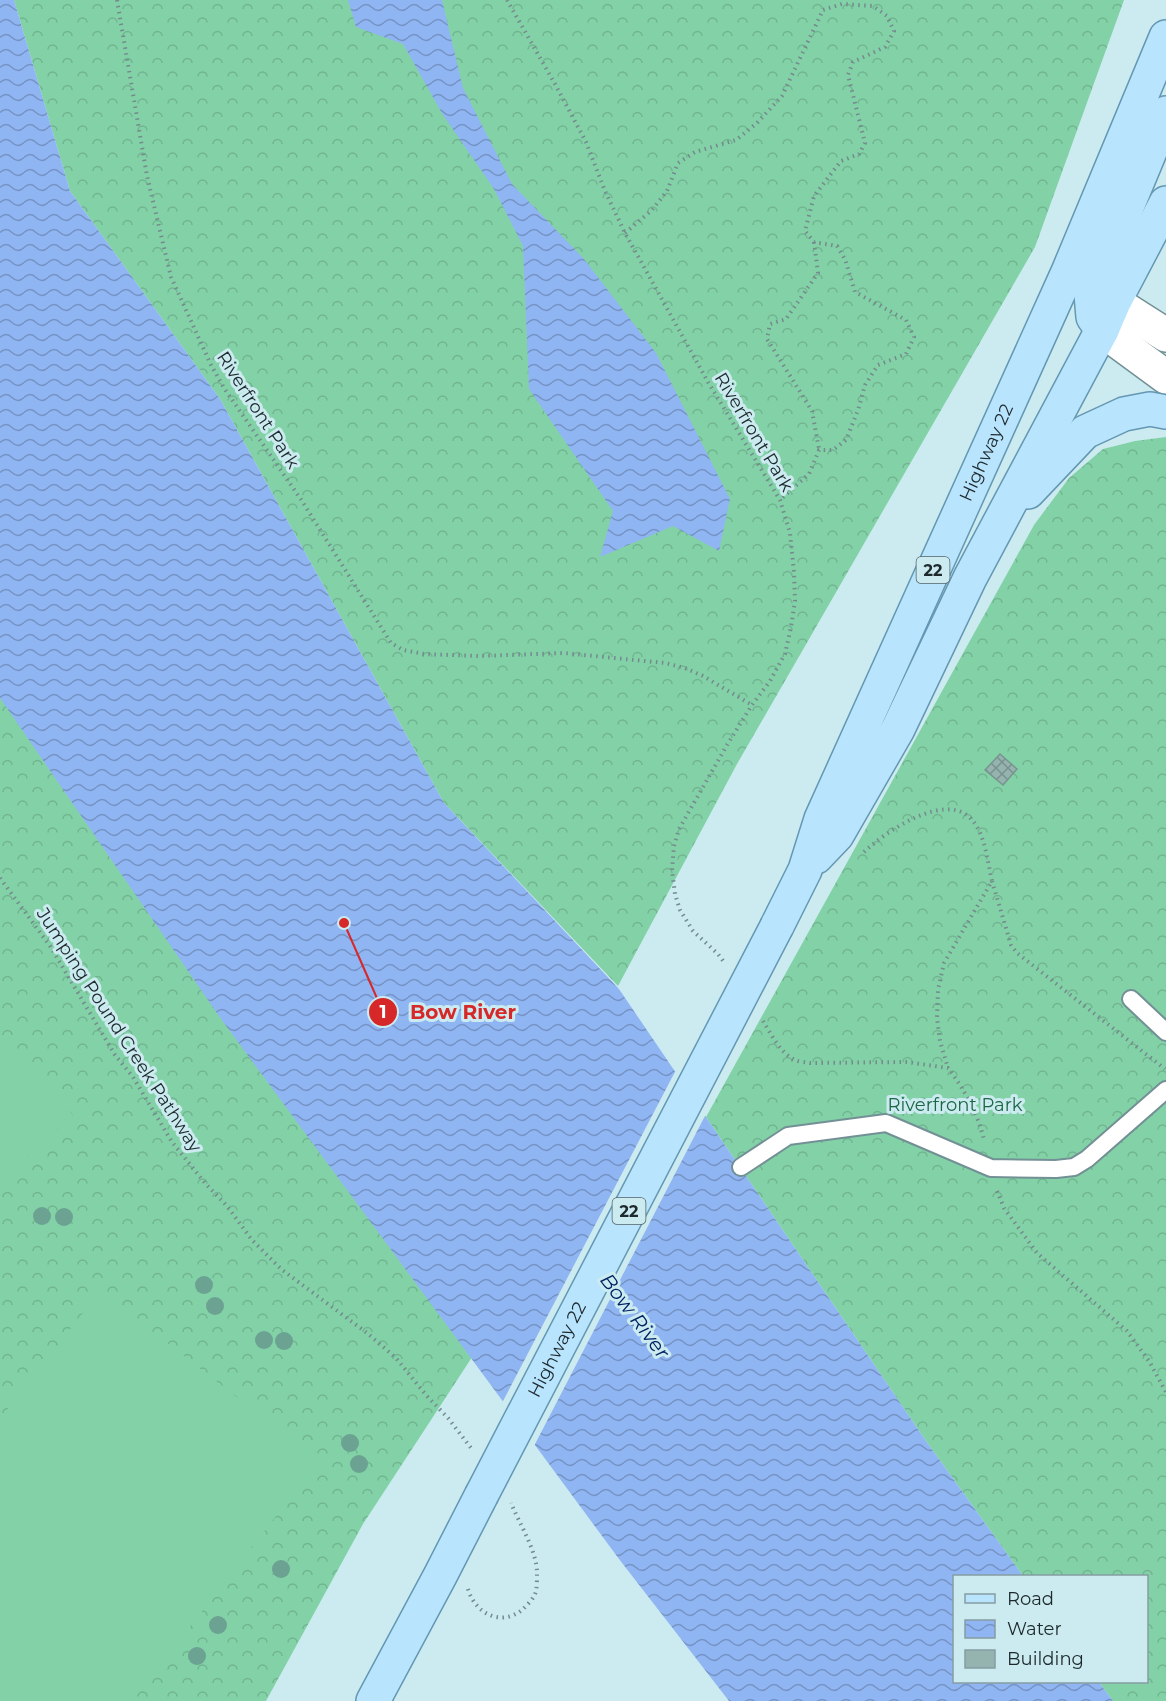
<svg xmlns="http://www.w3.org/2000/svg" width="1166" height="1701" font-family="Montserrat,sans-serif">
<style>
.forest{fill:url(#forest-crowns)}
.garden{fill:#83d2a7}
.water{fill:url(#water-waves)}
.pier{fill:#cbebf0}
.building{fill:url(#building-cross-hatch);stroke:#789590;stroke-width:1.5}
.lines{fill:none;stroke-linecap:round;stroke-linejoin:round}
.service-casing{stroke:#729095;stroke-width:20}
.secondary-casing{stroke:#729095;stroke-width:36}
.primary-casing{stroke:#6497b3;stroke-width:36}
.path{stroke:#748a8e;stroke-width:4;stroke-dasharray:1.5 4.5;stroke-linecap:butt}
.service{stroke:#fff;stroke-width:16}
.secondary{stroke:#fff;stroke-width:33}
.primary{stroke:#b9e4fd;stroke-width:33}
.primary-bridge-casing{stroke:#6497b3;stroke-width:36;stroke-linecap:butt}
.primary-bridge{stroke:#b9e4fd;stroke-width:33}
.tree{fill:#6ba291}
.labels{text-anchor:middle;dominant-baseline:central;stroke-width:6;stroke-linejoin:round;paint-order:stroke}
.shield{fill:#cbebf0;stroke:#516367;stroke-width:1.5}
.shield-label{font-size:16px;font-weight:bold;fill:#1d292c}
.street-label{font-size:18px;fill:#1d292c;stroke:#cbebf0}
.park-label{font-size:18px;fill:#1c6644;stroke:#cbebf0}
.water-label{font-size:20px;font-style:italic;fill:#002364;stroke:#cbebf0}
.leader{fill:none;stroke:#d62828;stroke-width:2}
.callout-dot{fill:#d62828;stroke:#cbebf0;stroke-width:2}
.mark-label{font-size:18px;text-anchor:middle;font-weight:bold;fill:#fff}
.callout-label{font-size:20px;text-anchor:middle;font-weight:bold;fill:#d62828;stroke:#cbebf0;stroke-width:6;stroke-linejoin:round;paint-order:stroke}
</style>
<defs>
<pattern id="forest-crowns" width="20" height="18" patternUnits="userSpaceOnUse" patternTransform="scale(1.5)"><rect width="20" height="18" fill="#83d2a7"/><path d="M2 6a3 3 0 1 1 6 0M12 15a3 3 0 1 1 6 0" fill="none" stroke="#71b490"/></pattern>
<pattern id="water-waves" width="16" height="10" patternUnits="userSpaceOnUse" patternTransform="scale(1.5)"><rect width="16" height="10" fill="#90b5f3"/><path d="M0 5q4-4 8 0t8 0" fill="none" stroke="#7593c5"/></pattern>
<pattern id="building-cross-hatch" width="8" height="8" patternUnits="userSpaceOnUse" patternTransform="scale(1.5)"><rect width="8" height="8" fill="#96b4af"/><path d="M0 0l8 8M0 8l8-8" fill="none" stroke="#7a928f"/></pattern>
</defs>
<rect width="100%" height="100%" fill="#cbebf0"/>
<g class="forest">
<polygon points="14,0 1124,0 1035,247 737,764 618,986 444,803 220,399 70,191"/>
<polygon points="1166,437 1166,1701 1113,1701 1099,1682 1146,1682 1146,1576 1023,1576 926,1441 706,1117 1034,525 1069,478 1103,449 1135,441"/>
<polygon points="0,693 480,1345 363,1524 266,1701 0,1701"/>
</g>
<g class="garden">
<polygon points="0,1034 73,1115 0,1181"/>
<polygon points="100,1291 319,1461 132,1701 0,1701 0,1419"/>
</g>
<g class="water">
<polygon points="0,0 14,0 70,191 220,399 444,803 619,989 926,1441 1023,1576 954,1576 954,1682 1099,1682 1113,1701 729,1701 619,1559 221,1019 0,698"/>
<polygon points="348,0 442,0 463,88 512,184 584,259 656,353 730,499 719,551 673,526 600,557 613,511 529,389 523,246 494,189 443,115 403,44 356,27"/>
</g>
<polygon class="pier" points="677,1068 707,1112 533,1448 501,1405"/>
<polygon class="building" points="1000,754 1017,769 1003,785 985,770"/>
<g class="lines">
<g class="service-casing">
<g id="service">
<polyline points="1131,999 1166,1032"/>
<polyline points="741,1167 788,1136 886,1123 991,1168 1056,1169 1074,1167 1087,1159 1166,1090"/>
</g>
</g>
<g class="secondary-casing">
<g id="secondary">
<polyline points="1114,302 1166,335"/>
<polyline points="1102,330 1166,377"/>
</g>
</g>
<g class="primary-casing">
<g id="primary">
<polyline points="1102,330 1093,317 1091,294 1166,113"/>
<polyline points="1028,492 1085,432 1124,414 1150,409 1166,412"/>
<polyline points="816,857 837,835 898,729 970,578 1102,330 1114,302 1166,203"/>
<path id="s1" d="M 777,926 L 805,870 L 821,819 L 1068,272 L 1166,37"/>
<polyline points="373,1701 440,1576 481,1496"/>
</g>
</g>
<g class="path">
<polyline points="117,0 147,176 171,277 211,365 224,388 302,501 391,643 403,650 424,654 478,656 564,653 665,663 685,668 703,676 752,705"/>
<polyline points="507,0 555,84 586,142 605,191 625,233 708,382 780,500 790,533 794,572 795,601 791,627 785,654 770,681 752,705 727,745 679,829 674,846 672,870 675,894 680,910 693,931 718,954 724,962"/>
<polyline points="625,233 652,210 667,191 678,163 695,152 736,140 757,123 782,96 823,10 842,4 873,6 887,16 894,31 885,47 853,62 848,75 865,143 859,154 841,161 814,196 805,231 814,242 837,246 845,259 855,292 906,320 914,337 906,354 878,365 865,385 858,410 846,440 833,450 819,450 809,474 780,500"/>
<polyline points="814,242 818,273 786,319 770,324 767,339 812,411 819,449"/>
<path d="M 864,852 C 885,832 941,794 968,816 C 985,830 987,860 992,881 L 944,963 L 938,990 L 937,1018 L 940,1041 L 948,1068"/>
<polyline points="0,878 50,946 115,1055 133,1077 172,1142 205,1183 227,1206 252,1240 281,1269 367,1333 396,1358 426,1395 448,1418 471,1448"/>
<polyline points="992,881 1011,945 1017,953 1165,1069"/>
<path d="M 763,1021 C 771,1034 780,1053 795,1060 C 799,1062 805,1062 810,1063 L 907,1062 L 948,1068 C 964,1089 978,1114 984,1140"/>
<polyline points="997,1191 1004,1208 1037,1253 1127,1331 1149,1361 1166,1392"/>
<path d="M 468,1589 C 475,1613 500,1627 522,1610 C 527,1605 534,1599 536,1591 C 537,1586 537,1578 537,1573 C 537,1551 519,1523 511,1503"/>
</g>
<use href="#service" class="service"/>
<use href="#secondary" class="secondary"/>
<use href="#primary" class="primary"/>
<g class="primary-bridge-casing">
<g id="primary-bridge">
<path id="s2" d="M 481,1496 L 777,926"/>
</g>
</g>
<use href="#primary-bridge" class="primary-bridge"/>
</g>
<g class="tree">
<circle cx="42" cy="1216" r="9"/>
<circle cx="64" cy="1217" r="9"/>
<circle cx="204" cy="1285" r="9"/>
<circle cx="215" cy="1306" r="9"/>
<circle cx="264" cy="1340" r="9"/>
<circle cx="284" cy="1341" r="9"/>
<circle cx="350" cy="1443" r="9"/>
<circle cx="359" cy="1464" r="9"/>
<circle cx="281" cy="1569" r="9"/>
<circle cx="218" cy="1625" r="9"/>
<circle cx="197" cy="1656" r="9"/>
</g>
<g class="labels">
<g class="shield">
<rect x="916.5" y="557" width="33" height="26" rx="4.5"/>
<rect x="612.5" y="1198" width="33" height="26" rx="4.5"/>
</g>
<g class="shield-label">
<text x="933" y="570">22</text>
<text x="629" y="1211">22</text>
</g>
<g class="street-label">
<text transform="translate(258 410) rotate(57)">Riverfront Park</text>
<text transform="translate(754 432) rotate(59)">Riverfront Park</text>
<text stroke="none"><textPath href="#s1" startOffset="518">Highway 22</textPath></text>
<text transform="translate(119 1030) rotate(57)">Jumping Pound Creek Pathway</text>
<text stroke="none"><textPath href="#s2" startOffset="165">Highway 22</textPath></text>
</g>
<g class="park-label">
<text x="955" y="1105">Riverfront Park</text>
</g>
<g class="water-label">
<text transform="translate(635 1316) rotate(53)">Bow River</text>
</g>
</g>
<path class="leader" d="M344 923L383 1012"/>
<g class="callout-dot">
<circle cx="344" cy="923" r="6"/>
<circle cx="383" cy="1012" r="15"/>
</g>
<g class="mark-label">
<text x="383" y="1018">1</text>
</g>
<g class="callout-label">
<text x="463" y="1019">Bow River</text>
</g>
<rect x="953" y="1575" width="195" height="108" fill="#cbebf0" stroke="#859da2" stroke-width="1.5"/>
<rect x="965" y="1594" width="30" height="9" fill="#b9e4fd" stroke="#859da2" stroke-width="1.5"/>
<text x="1007" y="1605" font-size="18" fill="#1d292c">Road</text>
<rect x="965" y="1620" width="30" height="18" fill="url(#water-waves)" stroke="#859da2" stroke-width="1.5"/>
<text x="1007" y="1635" font-size="18" fill="#1d292c">Water</text>
<rect x="965" y="1650" width="30" height="18" fill="#96b4af" stroke="#859da2" stroke-width="1.5"/>
<text x="1007" y="1665" font-size="18" fill="#1d292c">Building</text>
</svg>
